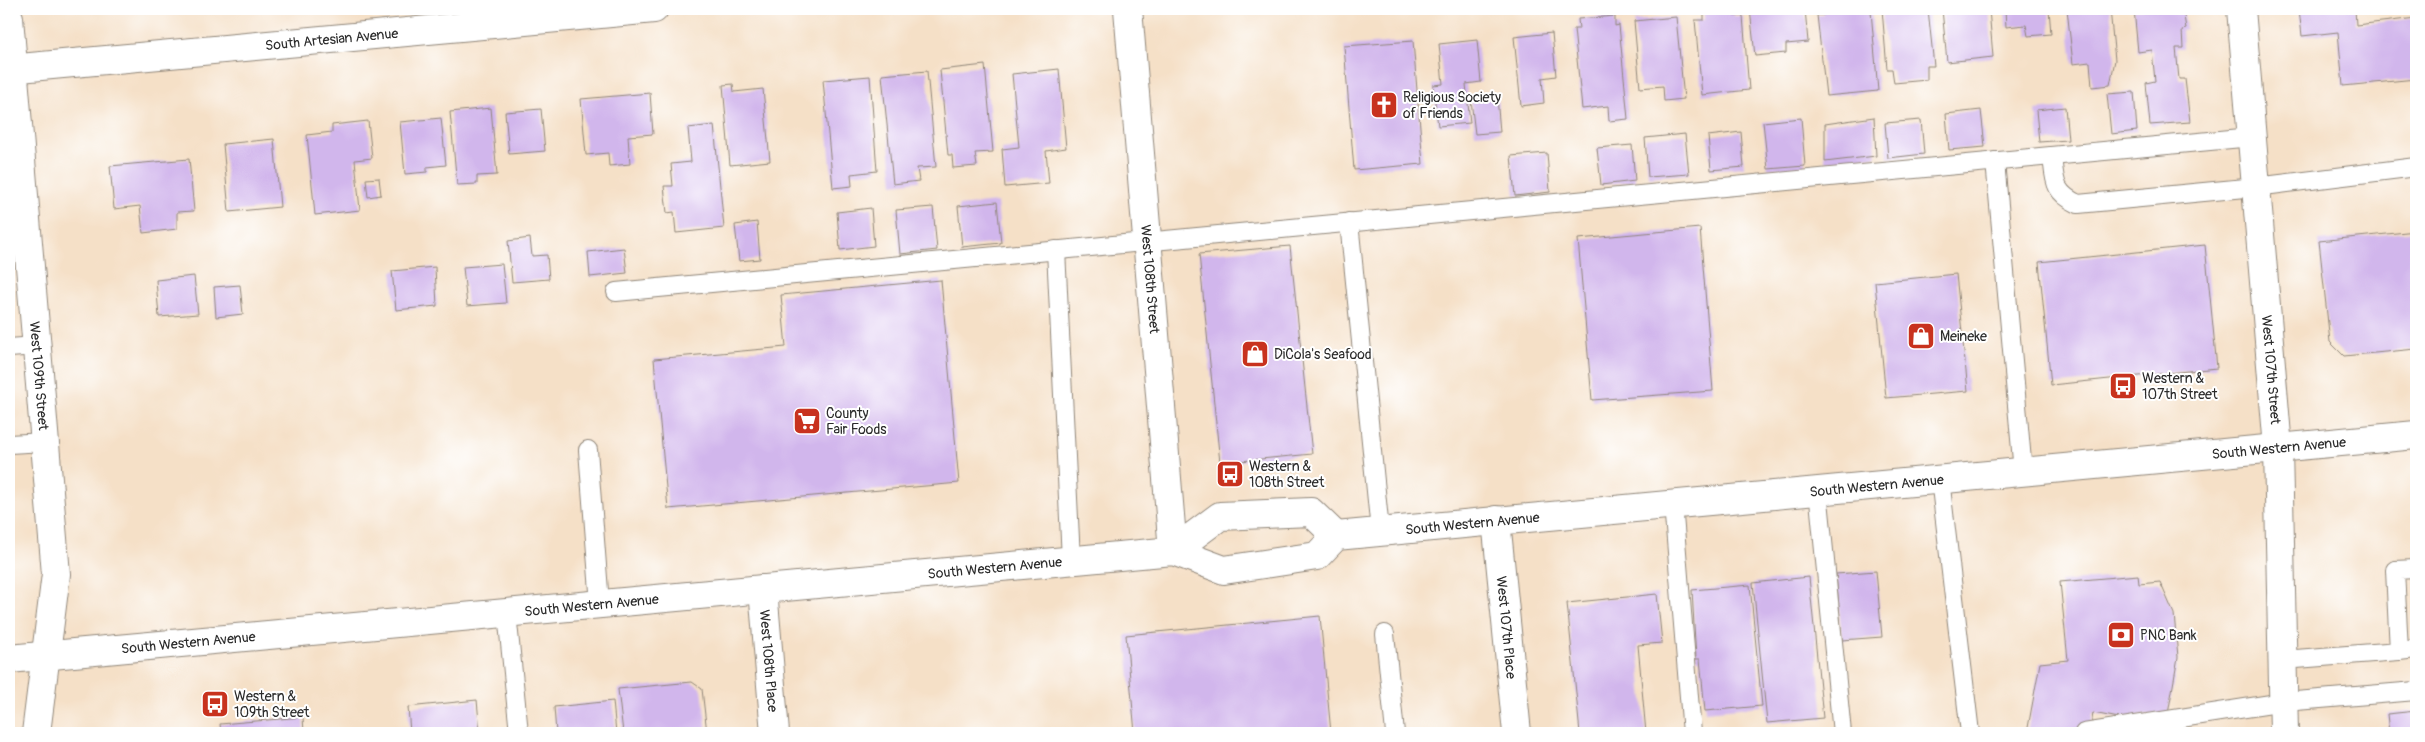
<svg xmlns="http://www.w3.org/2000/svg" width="2425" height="742" font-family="Pangolin,sans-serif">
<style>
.building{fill:#d1b6ec}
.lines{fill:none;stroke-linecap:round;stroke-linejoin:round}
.lane-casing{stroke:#908679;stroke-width:20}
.street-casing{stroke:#908679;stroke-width:30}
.secondary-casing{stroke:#908679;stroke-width:30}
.lane{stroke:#fff;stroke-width:18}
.street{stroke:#fff;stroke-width:28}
.secondary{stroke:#fff;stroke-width:28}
.labels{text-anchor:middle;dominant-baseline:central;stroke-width:4;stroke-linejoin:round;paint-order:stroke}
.street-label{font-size:14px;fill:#2b2b2b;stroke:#fff}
.poi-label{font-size:14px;fill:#2b2b2b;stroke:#fff;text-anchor:start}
</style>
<rect width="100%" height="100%" fill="#fff"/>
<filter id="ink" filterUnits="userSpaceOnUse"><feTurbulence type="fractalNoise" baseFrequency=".02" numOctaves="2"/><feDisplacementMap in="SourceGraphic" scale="10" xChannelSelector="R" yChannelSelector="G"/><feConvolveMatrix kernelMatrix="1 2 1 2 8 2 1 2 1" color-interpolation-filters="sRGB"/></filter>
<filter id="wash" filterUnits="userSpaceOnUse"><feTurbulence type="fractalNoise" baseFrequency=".0096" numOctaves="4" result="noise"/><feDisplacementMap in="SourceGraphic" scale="20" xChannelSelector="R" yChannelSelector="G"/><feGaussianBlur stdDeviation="1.12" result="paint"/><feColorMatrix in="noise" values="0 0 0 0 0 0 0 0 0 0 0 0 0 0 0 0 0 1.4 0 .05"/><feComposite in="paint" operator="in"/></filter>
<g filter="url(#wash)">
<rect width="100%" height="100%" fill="#f5e0c7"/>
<g id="blocks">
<g class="building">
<polygon points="1704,9 1733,9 1734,16 1743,16 1749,90 1702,95 1695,20 1704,20"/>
<polygon points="1750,9 1805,9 1808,42 1786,44 1786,53 1755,56"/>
<polygon points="1823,9 1867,9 1867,11 1871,11 1878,91 1826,96 1817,15 1824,15"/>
<polygon points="1882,9 1928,9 1934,66 1927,66 1927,80 1894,83 1892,69 1887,69"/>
<polygon points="1942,9 1989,9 1993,57 1947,62"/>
<polygon points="2005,9 2049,9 2051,34 2028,36 2026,25 2006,27"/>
<polygon points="2067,9 2110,9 2115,60 2110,85 2092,87 2090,62 2073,64"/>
<polygon points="2134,9 2183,9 2186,29 2182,30 2183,48 2176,48 2179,79 2185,79 2190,122 2150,125 2146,83 2155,81 2152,50 2138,52"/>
<polygon points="2299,9 2355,9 2356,25 2416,18 2416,79 2343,86 2338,32 2302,36"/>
<polygon points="1615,16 1615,26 1619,25 1628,119 1609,121 1608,106 1582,109 1574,29 1579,29 1578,19"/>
<polygon points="1676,17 1684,99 1664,101 1663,86 1640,88 1634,21"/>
<polygon points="1552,33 1556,76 1542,78 1544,103 1521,106 1514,37"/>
<polygon points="1477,40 1481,82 1466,84 1470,123 1438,126 1433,85 1443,84 1439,44"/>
<polygon points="1413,41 1423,164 1354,170 1344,46"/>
<polygon points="985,65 993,152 975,153 977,166 953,168 952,155 948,155 940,70"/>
<polygon points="1059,69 1066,148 1046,151 1049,183 1005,187 1002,149 1019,147 1012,74"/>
<polygon points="927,71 936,167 917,168 919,181 893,184 882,75"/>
<polygon points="870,76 877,171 851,174 852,186 833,188 823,80"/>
<polygon points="733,84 734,92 763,89 770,161 730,165 723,85"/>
<polygon points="2134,92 2137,131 2111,134 2107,94"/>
<polygon points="650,93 653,134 628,136 630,164 609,166 608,153 586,155 581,99"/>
<polygon points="1497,97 1500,132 1475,134 1471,100"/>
<polygon points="2065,107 2068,140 2039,142 2036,110"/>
<polygon points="491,108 497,175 477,176 477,184 457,185 450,112"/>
<polygon points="541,109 545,151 509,154 505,112"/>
<polygon points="1981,110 1985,147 1949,150 1946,114"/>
<polygon points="1874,117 1876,156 1825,162 1825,124"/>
<polygon points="441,118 446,165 427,167 427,172 405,174 400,122"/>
<polygon points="1801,118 1805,166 1768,169 1763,122"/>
<polygon points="1921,120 1924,154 1888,158 1885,123"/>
<polygon points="368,121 372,158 355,160 360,210 315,215 307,135 332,132 332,125"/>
<polygon points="714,125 724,228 676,233 674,212 667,213 664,186 673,186 671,164 691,162 688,128"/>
<polygon points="1741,132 1744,167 1711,170 1708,136"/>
<polygon points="1685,134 1689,174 1648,177 1645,138"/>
<polygon points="274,139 280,207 229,212 223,144"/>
<polygon points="1632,145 1635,181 1601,185 1597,148"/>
<polygon points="1547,153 1550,192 1515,196 1511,156"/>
<polygon points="189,159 194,211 177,212 177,229 143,233 140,206 114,209 110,166"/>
<polygon points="379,178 381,195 368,197 366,179"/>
<polygon points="997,202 1001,243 962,247 958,206"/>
<polygon points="933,207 937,250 900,254 896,210"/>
<polygon points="871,208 874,246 840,250 837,212"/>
<polygon points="757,222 760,259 739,261 735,225"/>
<polygon points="1700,228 1713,391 1592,400 1578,239"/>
<polygon points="2416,231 2416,349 2344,356 2330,342 2319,241"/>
<polygon points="530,238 532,256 547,255 549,279 512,282 508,241"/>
<polygon points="2205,245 2217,368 2051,385 2039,262"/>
<polygon points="1290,246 1312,454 1220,463 1199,254"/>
<polygon points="624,248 627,273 590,277 588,252"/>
<polygon points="502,264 506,303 467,306 463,267"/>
<polygon points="435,267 437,306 396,310 392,271"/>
<polygon points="1956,274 1968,391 1886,398 1875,282"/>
<polygon points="194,276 198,314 159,317 156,280"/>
<polygon points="941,280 959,483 668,509 654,359 786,347 781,295"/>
<polygon points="240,285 243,314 216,317 214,287"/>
<polygon points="1876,571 1882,637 1842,640 1836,574"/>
<polygon points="2138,575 2139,584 2160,582 2174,614 2178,657 2168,714 2119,718 2093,713 2090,733 2027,733 2040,663 2068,660 2060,582"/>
<polygon points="1809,577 1823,718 1767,723 1753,583"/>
<polygon points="1750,585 1762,706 1705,711 1700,659 1696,659 1692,590"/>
<polygon points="1657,594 1662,643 1638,645 1646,733 1580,733 1567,603"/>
<polygon points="1320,616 1331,733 1135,733 1126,635"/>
<polygon points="692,682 702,689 707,733 623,733 618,689"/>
<polygon points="477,700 480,733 410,733 408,707"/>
<polygon points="613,701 616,733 556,733 554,707"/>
<polygon points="2416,711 2416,733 2389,733 2387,714"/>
<polygon points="303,717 304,733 221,733 220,724"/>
<polygon points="210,730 211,733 191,733 191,732"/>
</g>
</g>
</g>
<g filter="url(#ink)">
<use href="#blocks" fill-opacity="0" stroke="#908679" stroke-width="1"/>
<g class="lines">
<g class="lane-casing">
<g id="lane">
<path d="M 2052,156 C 2055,181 2053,192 2078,204 L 2256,187 L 2416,167"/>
<polyline points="1995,161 2023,472"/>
<polyline points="1349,222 1380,531"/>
<polyline points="1056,250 1071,560"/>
<polyline points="616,292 2252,137"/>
<polyline points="9,348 37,346"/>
<polyline points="9,444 45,442"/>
<polyline points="588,450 600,604"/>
<polyline points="1940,479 1970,733"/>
<polyline points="1818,490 1842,733"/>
<polyline points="1673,504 1692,733"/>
<polyline points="507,613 519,733"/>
<polyline points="1385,634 1395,733"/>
<polyline points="2399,651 2416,649"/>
<polyline points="2283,660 2399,651 2395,570 2416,569"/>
<polyline points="2084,733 2284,702 2416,691"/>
</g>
</g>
<g class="street-casing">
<g id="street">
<path id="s1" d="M 1128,9 L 1173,551"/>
<path id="s2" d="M 2241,9 L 2278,448 L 2284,733"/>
<path id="s3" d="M 9,18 L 56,574 L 36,733"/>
<path id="s4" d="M 9,69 L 654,9"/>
<path id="s5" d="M 1496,520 L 1517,733"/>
<path id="s6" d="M 763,589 L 775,733"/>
</g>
</g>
<g class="secondary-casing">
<g id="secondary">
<polyline points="1173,551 1220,516 1311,512 1336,536"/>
<path id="s7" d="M 9,659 L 1173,551 L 1224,570 L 1317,556 L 1336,536 L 2416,435"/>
</g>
</g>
<use href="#lane" class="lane"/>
<use href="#street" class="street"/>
<use href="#secondary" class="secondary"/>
</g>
</g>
<defs>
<g id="church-square" transform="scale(1.4375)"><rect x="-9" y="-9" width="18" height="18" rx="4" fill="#c8321e" stroke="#fff"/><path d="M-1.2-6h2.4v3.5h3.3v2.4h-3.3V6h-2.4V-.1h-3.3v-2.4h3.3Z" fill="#fff"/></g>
<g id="shop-square" transform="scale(1.4375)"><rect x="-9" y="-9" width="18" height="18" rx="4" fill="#c8321e" stroke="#fff"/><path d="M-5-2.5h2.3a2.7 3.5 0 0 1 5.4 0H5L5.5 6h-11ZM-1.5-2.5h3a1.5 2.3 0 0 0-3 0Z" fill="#fff"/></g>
<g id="bus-square" transform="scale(1.4375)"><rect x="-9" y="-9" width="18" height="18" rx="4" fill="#c8321e" stroke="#fff"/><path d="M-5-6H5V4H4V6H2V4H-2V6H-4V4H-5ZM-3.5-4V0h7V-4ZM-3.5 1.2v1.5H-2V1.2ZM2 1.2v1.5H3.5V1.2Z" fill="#fff"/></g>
<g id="supermarket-square" transform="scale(1.4375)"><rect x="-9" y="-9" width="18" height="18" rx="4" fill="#c8321e" stroke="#fff"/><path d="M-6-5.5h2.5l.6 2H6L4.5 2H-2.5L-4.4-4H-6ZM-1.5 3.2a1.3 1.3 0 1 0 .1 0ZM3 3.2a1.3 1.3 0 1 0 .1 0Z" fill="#fff"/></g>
<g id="bank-square" transform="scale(1.4375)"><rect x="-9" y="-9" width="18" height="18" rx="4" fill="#c8321e" stroke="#fff"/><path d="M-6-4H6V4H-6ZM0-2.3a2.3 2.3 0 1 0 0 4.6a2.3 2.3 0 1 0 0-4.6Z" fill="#fff"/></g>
</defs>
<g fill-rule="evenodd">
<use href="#church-square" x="1384" y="105"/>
<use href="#shop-square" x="1921" y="336"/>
<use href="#shop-square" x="1255" y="354"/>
<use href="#bus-square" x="2123" y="386"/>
<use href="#supermarket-square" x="807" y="421"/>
<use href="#bus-square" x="1230" y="474"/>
<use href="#bank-square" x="2121" y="635"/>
<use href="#bus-square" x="215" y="704"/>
</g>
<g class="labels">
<g class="street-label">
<text stroke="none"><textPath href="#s4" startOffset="324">South Artesian Avenue</textPath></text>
<text stroke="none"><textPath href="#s1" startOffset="271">West 108th Street</textPath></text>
<text stroke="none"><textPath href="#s2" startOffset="362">West 107th Street</textPath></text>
<text stroke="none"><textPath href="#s3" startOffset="359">West 109th Street</textPath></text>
<text stroke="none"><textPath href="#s7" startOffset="2292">South Western Avenue</textPath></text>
<text stroke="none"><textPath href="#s7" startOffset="1888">South Western Avenue</textPath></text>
<text stroke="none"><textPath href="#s7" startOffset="1482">South Western Avenue</textPath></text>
<text stroke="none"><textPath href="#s7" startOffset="990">South Western Avenue</textPath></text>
<text stroke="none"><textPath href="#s7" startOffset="585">South Western Avenue</textPath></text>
<text stroke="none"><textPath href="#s5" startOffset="108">West 107th Place</textPath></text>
<text stroke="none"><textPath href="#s7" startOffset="180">South Western Avenue</textPath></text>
<text stroke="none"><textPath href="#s6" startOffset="72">West 108th Place</textPath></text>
</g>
<g class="poi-label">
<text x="1403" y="97">Religious Society<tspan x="1403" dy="16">of Friends</tspan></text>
<text x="1940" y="336">Meineke</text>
<text x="1274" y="354">DiCola's Seafood</text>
<text x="2142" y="378">Western &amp;<tspan x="2142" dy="16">107th Street</tspan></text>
<text x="826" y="413">County<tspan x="826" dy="16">Fair Foods</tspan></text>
<text x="1249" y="466">Western &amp;<tspan x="1249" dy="16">108th Street</tspan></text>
<text x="2140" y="635">PNC Bank</text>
<text x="234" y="696">Western &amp;<tspan x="234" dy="16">109th Street</tspan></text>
</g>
</g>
<rect width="2425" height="742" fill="none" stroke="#fff" stroke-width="30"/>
</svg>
